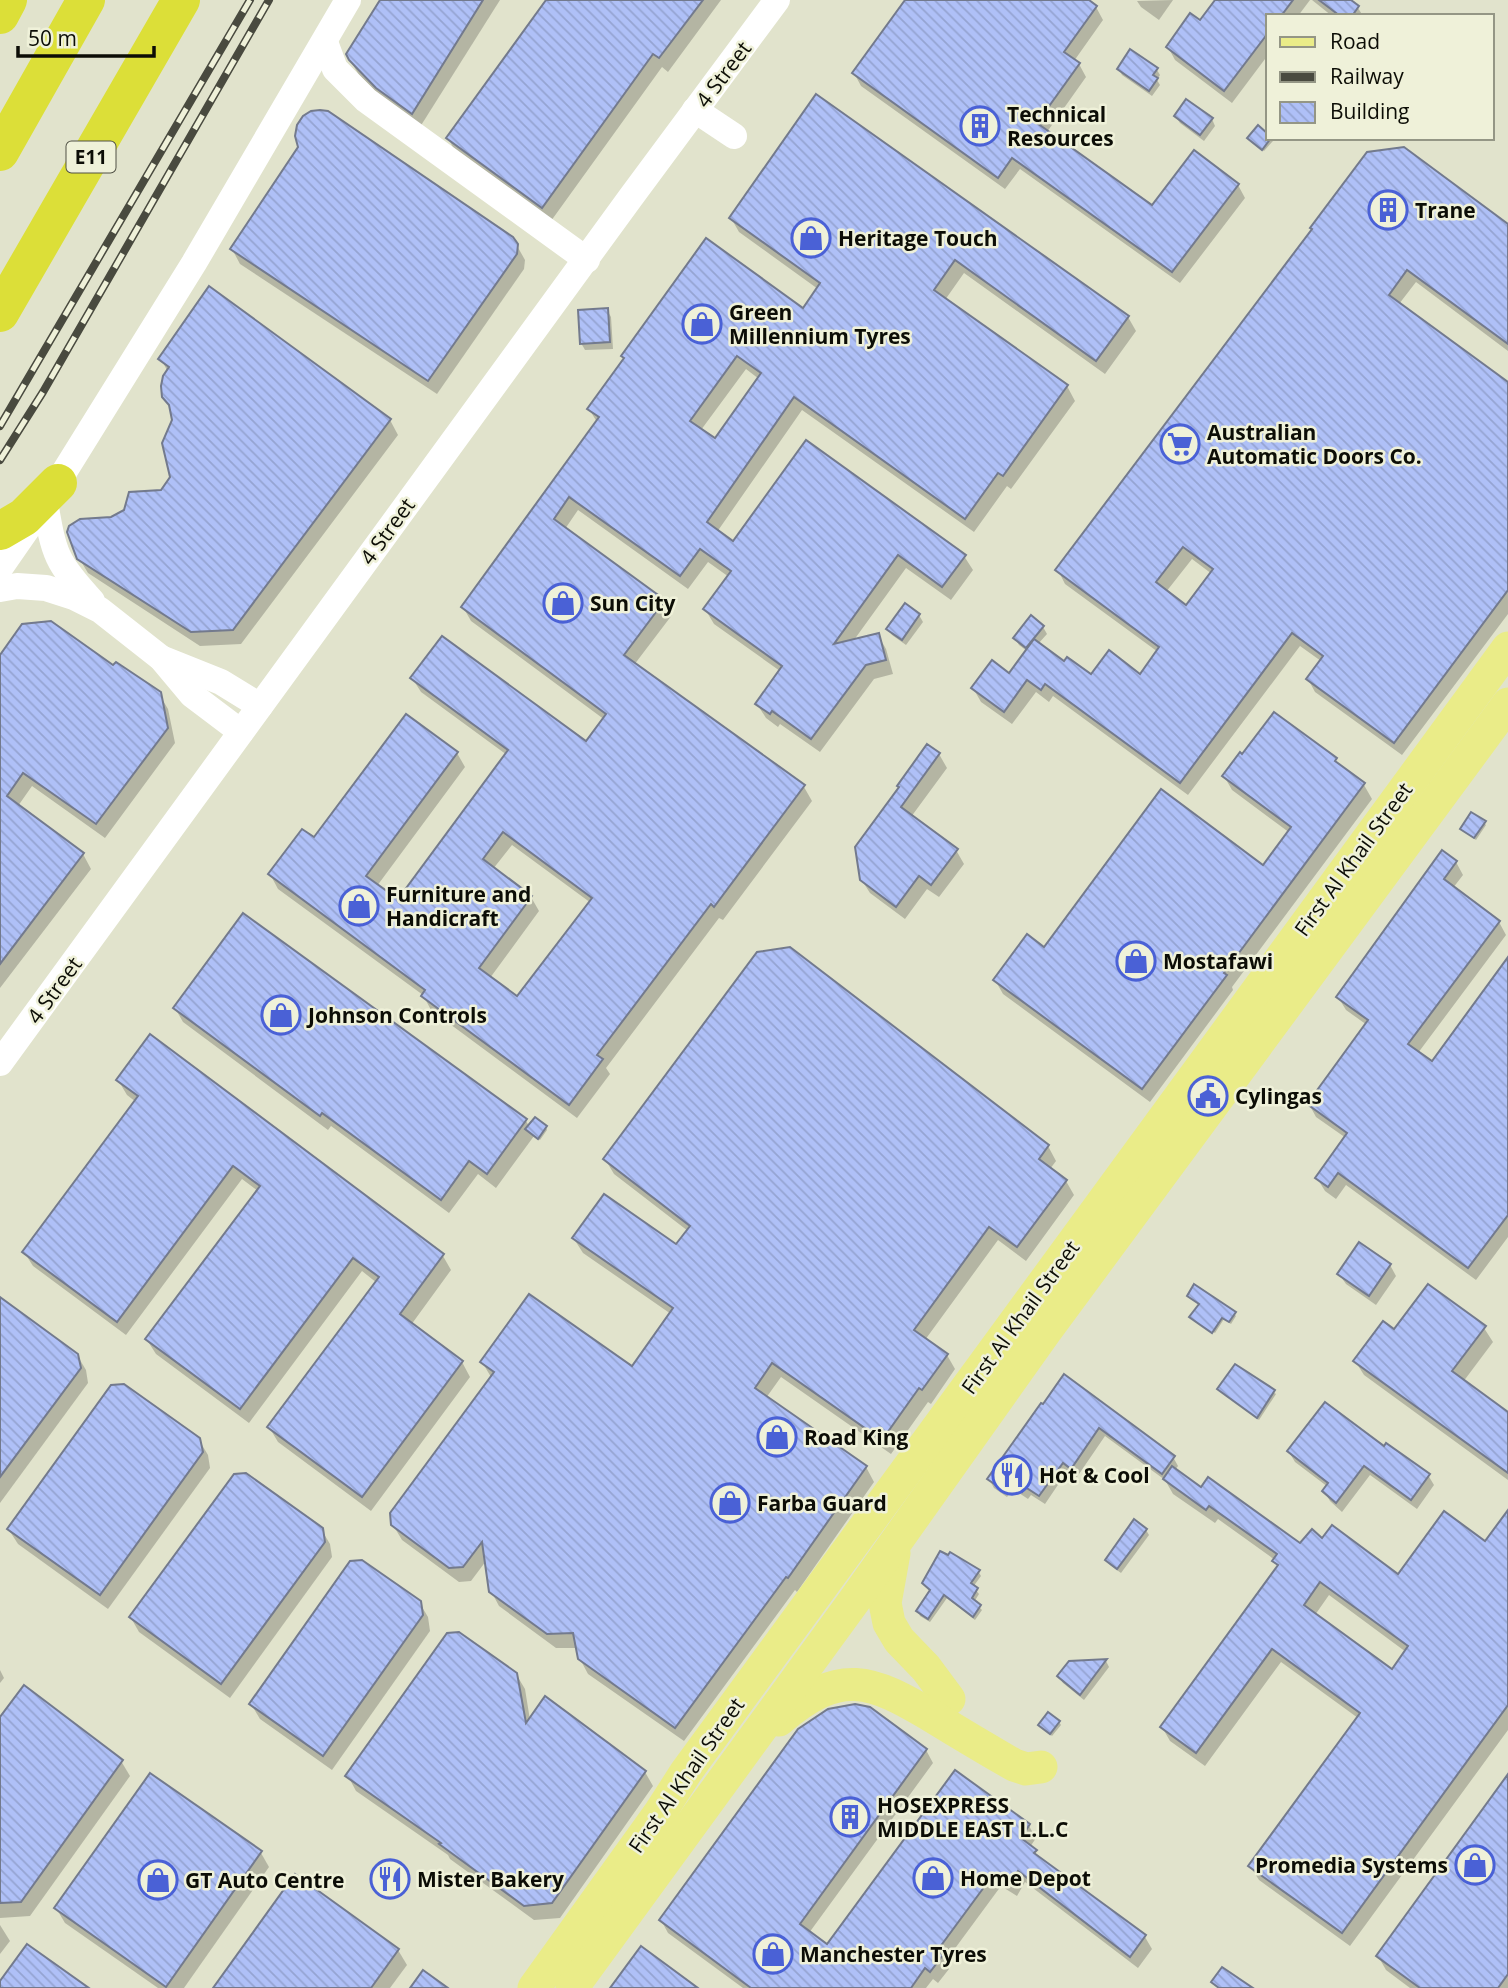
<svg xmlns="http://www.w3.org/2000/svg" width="1508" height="1988" font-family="'Open Sans',sans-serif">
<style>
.shadow{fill:#0003;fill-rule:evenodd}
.building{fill:url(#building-back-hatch);stroke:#737a8d;stroke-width:2;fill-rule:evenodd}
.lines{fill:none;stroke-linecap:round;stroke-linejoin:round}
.minor{stroke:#fff;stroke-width:26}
.major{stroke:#eaec88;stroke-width:33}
.highway{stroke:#dcdf38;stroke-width:38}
.rail-casing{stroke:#494a3f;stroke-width:8}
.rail{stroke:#eff1d9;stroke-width:5;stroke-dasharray:16;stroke-linecap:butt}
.labels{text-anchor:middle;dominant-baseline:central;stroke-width:5;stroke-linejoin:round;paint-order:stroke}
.shield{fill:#eff1d9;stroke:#505145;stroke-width:2}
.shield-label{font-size:19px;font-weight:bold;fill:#0c0d06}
.street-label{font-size:21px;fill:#0c0d06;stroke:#eff1d9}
.poi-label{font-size:21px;font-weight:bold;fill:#0c0d06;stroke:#eff1d9;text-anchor:start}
</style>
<defs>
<pattern id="building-back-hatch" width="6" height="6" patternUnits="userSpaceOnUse" patternTransform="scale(1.75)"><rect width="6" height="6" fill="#afc0f7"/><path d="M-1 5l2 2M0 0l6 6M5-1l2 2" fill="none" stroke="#95a4d2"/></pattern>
</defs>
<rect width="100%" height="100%" fill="#e1e3cc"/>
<g class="shadow">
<polygon points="382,0 500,0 420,127 387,103 359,75 350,60"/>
<polygon points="546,0 721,0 668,72 662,67 551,221 456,153 448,138"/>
<polygon points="907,0 1086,0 1096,7 1103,20 1074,61 1079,64 1086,77 1047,132 1152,207 1238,185 1245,198 1180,283 1020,169 1005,189 861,86 854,73"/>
<polygon points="1173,0 1159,20 1141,7 1137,1"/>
<polygon points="1217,0 1310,0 1298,16 1268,16 1268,55 1232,103 1175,60 1168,47 1201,22"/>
<polygon points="1312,0 1348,0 1358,8 1363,16 1332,16"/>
<polygon points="1131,51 1157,70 1160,75 1157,80 1160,85 1152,96 1122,75 1119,69"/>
<path d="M 816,97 L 1128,317 L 1136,331 L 1105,374 L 964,273 L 945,300 L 1067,386 L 1075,401 L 1011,489 L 1007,486 L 974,532 L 802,410 L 717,532 L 733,543 L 964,556 L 973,570 L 951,600 L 906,568 L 854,640 L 878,635 L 886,649 L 893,674 L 874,679 L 820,752 L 780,724 L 778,727 L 766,718 L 757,704 L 780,671 L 714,624 L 705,609 L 729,577 L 708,562 L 688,589 L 578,510 L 565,529 L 664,601 L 672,615 L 634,665 L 804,787 L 812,801 L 723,920 L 719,918 L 606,1068 L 610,1074 L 577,1118 L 431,1010 L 423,995 L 278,889 L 270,874 L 314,840 L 457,753 L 465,767 L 377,886 L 398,901 L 507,755 L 421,692 L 412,678 L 586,744 L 605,720 L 471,621 L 463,607 L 597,422 L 589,409 L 625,360 L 623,356 L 803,310 L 818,289 L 739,232 L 731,218 ZM 746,369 L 759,379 L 715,440 L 701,430 ZM 512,845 L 591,903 L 518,999 L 490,978 L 539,911 L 531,897 L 493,869 Z"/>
<polygon points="1176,117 1212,119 1215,126 1204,141 1180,123"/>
<polygon points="1258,128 1273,141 1264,151 1251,141"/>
<path d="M 1508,226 L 1508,351 L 1416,282 L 1399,304 L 1508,385 L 1508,614 L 1402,755 L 1315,692 L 1308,679 L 1321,661 L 1300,646 L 1188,795 L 1053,696 L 1049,702 L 1036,692 L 1012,724 L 981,702 L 973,688 L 1010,675 L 1027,651 L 1019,645 L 1015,638 L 1043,627 L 1047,634 L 1038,644 L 1064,664 L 1091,677 L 1140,676 L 1158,652 L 1065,584 L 1058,570 L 1313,230 ZM 1192,559 L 1212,574 L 1187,607 L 1166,592 Z"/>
<polygon points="516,244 525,260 524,269 437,394 240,264 232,249"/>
<polygon points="607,310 611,317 613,349 585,350 581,343"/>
<polygon points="161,359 390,420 398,435 241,644 200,646 88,573 79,558 112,519 162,492 172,478 174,420 168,372"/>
<polygon points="919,615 923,622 906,645 892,635 888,629"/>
<polygon points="0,658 159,694 168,709 175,743 105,838 32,786 18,806 83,854 91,869 0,988"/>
<polygon points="939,754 947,768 911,817 956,850 964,864 939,897 927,889 905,919 870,893 861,879 856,847"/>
<polygon points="1335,760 1339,766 1364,785 1372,799 1232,987 1233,990 1150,1102 1003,994 995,980 1045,949 1263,868 1290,833 1232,790 1224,776"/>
<polygon points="1484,823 1486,825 1476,840 1462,829"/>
<polygon points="1456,862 1463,875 1453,888 1499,922 1506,935 1418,1053 1432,1063 1508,960 1508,1237 1476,1280 1346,1185 1336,1199 1325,1191 1317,1178 1346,1138 1316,1117 1309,1104 1367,1025 1346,1010 1338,997"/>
<polygon points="175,1008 400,1028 526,1121 529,1126 546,1127 547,1130 540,1140 534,1136 496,1188 478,1174 449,1213 331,1126 328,1130 183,1022"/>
<polygon points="118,1080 443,1256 451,1270 411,1325 462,1362 470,1377 371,1511 278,1442 269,1427 377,1283 362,1271 249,1423 156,1354 147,1340 258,1191 242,1179 126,1335 33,1266 24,1252 136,1102 127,1095"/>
<polygon points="1048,1146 1056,1161 1050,1169 1066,1181 1074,1195 1026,1261 998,1240 925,1340 947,1355 955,1369 931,1404 928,1402 891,1454 781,1377 766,1398 866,1467 874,1482 797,1592 795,1590 684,1741 588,1674 580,1659 577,1648 556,1648 499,1606 491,1591 486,1561 471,1581 459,1582 402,1540 393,1525 491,1377 482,1362 633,1368 671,1314 583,1253 574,1239 677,1247 688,1231 614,1174 605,1159"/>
<polygon points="1390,1265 1396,1276 1376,1305 1346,1284 1339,1274"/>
<polygon points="1189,1296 1234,1314 1236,1316 1231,1324 1224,1319 1215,1333 1191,1317 1201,1305"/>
<polygon points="0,1300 77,1355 86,1370 88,1383 0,1503"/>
<polygon points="1484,1328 1493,1342 1463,1382 1508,1414 1508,1480 1364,1375 1355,1361 1394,1332"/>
<polygon points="1235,1366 1276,1394 1259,1420 1219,1389"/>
<path d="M 1065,1376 L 1173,1457 L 1178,1466 L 1175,1470 L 1201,1489 L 1300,1545 L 1323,1540 L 1398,1576 L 1486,1543 L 1508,1513 L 1508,1730 L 1350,1946 L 1259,1880 L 1250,1866 L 1358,1718 L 1281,1662 L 1205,1766 L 1170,1741 L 1162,1727 L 1278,1568 L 1275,1560 L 1218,1519 L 1215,1523 L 1173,1494 L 1165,1480 L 1105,1436 L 1077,1477 L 1068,1470 L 1045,1504 L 1031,1495 L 1028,1499 L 1013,1489 L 1007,1497 L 994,1488 L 989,1479 ZM 1329,1595 L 1406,1652 L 1392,1671 L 1315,1615 Z"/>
<polygon points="199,1440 208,1455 210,1468 108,1609 18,1544 9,1530"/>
<polygon points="1384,1448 1428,1475 1434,1485 1417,1509 1370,1475 1342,1512 1330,1501 1324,1491 1328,1487 1295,1462 1289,1452"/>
<polygon points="321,1529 330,1544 332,1557 230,1698 139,1632 131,1618"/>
<polygon points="1146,1530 1149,1535 1121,1573 1110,1565 1107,1560"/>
<polygon points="978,1571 981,1576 973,1587 979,1594 974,1602 982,1610 975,1620 947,1598 930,1622 920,1616 918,1611 931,1591 924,1583"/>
<polygon points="419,1602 428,1617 430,1631 332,1770 260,1719 251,1704"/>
<polygon points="1106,1661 1109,1667 1084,1700 1063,1683 1059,1677 1070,1663"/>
<polygon points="0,1670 4,1678 0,1683"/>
<polygon points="516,1674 525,1689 530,1720 545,1698 645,1772 653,1786 560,1918 534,1920 450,1859 448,1855 356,1791 348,1776"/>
<polygon points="0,1720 121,1761 130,1776 30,1916 0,1918"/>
<polygon points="1059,1722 1061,1725 1052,1736 1040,1725"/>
<polygon points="926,1750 933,1763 809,1933 828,1946 955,1772 1029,1826 1036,1838 1030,1847 1040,1859 1145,1937 1152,1949 1138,1968 1025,1882 1017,1896 1001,1886 945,1962 949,1969 938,1983 933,1979 926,1988 743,1988 668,1933 661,1920"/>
<polygon points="151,1775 261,1853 269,1867 184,1988 158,1988 65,1923 56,1908"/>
<polygon points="1508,1777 1508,1988 1410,1988 1386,1970 1378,1956"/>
<polygon points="0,1925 10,1941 0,1954"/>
<polygon points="398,1950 407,1965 390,1988 215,1988"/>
</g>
<g class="building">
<polygon points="380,0 483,0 412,114 376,88 349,60 346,54"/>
<polygon points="546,0 703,0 659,58 653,54 542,208 446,138"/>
<polygon points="905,0 1089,0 1097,6 1064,52 1080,63 1037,123 1152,205 1194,150 1239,184 1172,272 1012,158 998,178 852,73"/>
<polygon points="1215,0 1293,0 1281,16 1268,16 1268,33 1224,91 1166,47 1190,13 1200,20"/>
<polygon points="1319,0 1351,0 1359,6 1352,16 1340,16"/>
<polygon points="1130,49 1158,68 1153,75 1158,78 1149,91 1117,69"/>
<path d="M 816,94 L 1129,316 L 1096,361 L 955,260 L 934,290 L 1068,385 L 1003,476 L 998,473 L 965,519 L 794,397 L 707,522 L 733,541 L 806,440 L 966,555 L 942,587 L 898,555 L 834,644 L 879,633 L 886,660 L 866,665 L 811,739 L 772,711 L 770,714 L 755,704 L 782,666 L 703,609 L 731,571 L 700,549 L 680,576 L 569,497 L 554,519 L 665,600 L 624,655 L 805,785 L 714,907 L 711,904 L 597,1055 L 603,1059 L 569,1105 L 421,996 L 425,990 L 268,874 L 302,829 L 314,837 L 406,714 L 458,752 L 366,876 L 398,899 L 508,750 L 410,678 L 442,636 L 586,741 L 606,714 L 461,607 L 599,417 L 587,409 L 624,358 L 621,356 L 706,238 L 803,308 L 820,283 L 729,218 ZM 737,356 L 761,373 L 715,438 L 690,421 ZM 503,832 L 592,898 L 517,996 L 479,968 L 532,896 L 483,859 Z"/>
<polygon points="1186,99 1213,118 1200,135 1174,116"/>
<polygon points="320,110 328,111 513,237 518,244 517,254 428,381 230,249 298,147 295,136 297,125 303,116 311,111"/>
<polygon points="1258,125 1268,134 1268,138 1271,138 1262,150 1247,138"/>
<path d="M 1404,147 L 1508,224 L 1508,344 L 1407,270 L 1389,295 L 1508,382 L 1508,590 L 1394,743 L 1306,679 L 1323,656 L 1292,633 L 1180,783 L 1045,684 L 1041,690 L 1027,680 L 1004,712 L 971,688 L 992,660 L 1009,673 L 1034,639 L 1064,661 L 1067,657 L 1091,674 L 1109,650 L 1140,674 L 1159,647 L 1055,570 L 1312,229 L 1310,228 L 1367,152 ZM 1183,547 L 1213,569 L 1186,605 L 1156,582 Z"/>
<polygon points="209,286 391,419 233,630 191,632 77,559 67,532 69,526 80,519 111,517 124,510 129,492 161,490 170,477 162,443 172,420 169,405 162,397 161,386 163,376 169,367 158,359"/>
<polygon points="608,308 610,342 580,344 578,310"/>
<polygon points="905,603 920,614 902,640 886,629"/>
<polygon points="1031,615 1044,626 1026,648 1013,638"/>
<polygon points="51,621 113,665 116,662 161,692 168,728 96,824 23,773 7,796 84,853 0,964 0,655 22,624"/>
<polygon points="1274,712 1337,758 1335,761 1365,783 1224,973 1227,975 1142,1089 993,980 1027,934 1044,947 1161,789 1263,865 1291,827 1222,776 1240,752 1242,754"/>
<polygon points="927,744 940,753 901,807 958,849 931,885 919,876 896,907 860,880 855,847 899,787 897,786"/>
<polygon points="1471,812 1486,821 1474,838 1460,829"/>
<polygon points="1442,850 1457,861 1444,879 1500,921 1408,1044 1432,1061 1508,957 1508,1215 1468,1268 1338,1173 1328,1187 1315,1178 1347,1133 1307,1104 1368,1020 1336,997"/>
<polygon points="243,913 527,1119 487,1174 469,1161 441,1200 322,1113 320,1116 173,1008"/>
<polygon points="790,947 1049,1145 1039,1159 1067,1180 1017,1247 989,1227 914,1330 948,1354 922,1390 919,1388 882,1440 772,1363 755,1388 867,1466 788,1578 786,1577 675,1728 578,1659 573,1633 547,1634 489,1592 482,1542 463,1567 449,1568 391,1525 390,1513 494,1372 480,1362 529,1294 632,1366 673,1308 572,1238 604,1194 676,1244 690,1226 603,1159 757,952"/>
<polygon points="150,1034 444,1254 400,1314 463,1361 362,1497 267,1427 379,1277 353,1258 240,1409 145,1339 260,1186 233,1166 117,1322 22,1252 138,1096 116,1080"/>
<polygon points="535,1117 547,1126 538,1139 525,1129"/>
<polygon points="1359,1242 1391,1264 1369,1296 1337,1274"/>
<polygon points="1194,1284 1236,1312 1229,1322 1222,1318 1212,1333 1189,1317 1199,1304 1187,1296"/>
<polygon points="1428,1284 1486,1326 1452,1371 1508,1412 1508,1473 1353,1361 1383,1321 1394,1329"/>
<polygon points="0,1297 78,1354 81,1368 0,1477"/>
<polygon points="1235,1364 1275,1390 1257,1418 1217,1389"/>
<polygon points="1064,1374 1175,1456 1162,1474 1099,1428 1071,1469 1063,1463 1039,1496 1025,1487 1022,1492 1007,1481 1002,1489 987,1479 1041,1403 1043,1404"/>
<polygon points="124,1384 200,1438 203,1452 100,1595 7,1529 111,1385"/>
<polygon points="1325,1402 1384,1446 1386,1443 1430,1474 1411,1500 1364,1466 1336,1503 1322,1491 1328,1483 1287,1451"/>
<path d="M 1172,1466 L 1201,1487 L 1208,1477 L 1300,1543 L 1312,1529 L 1322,1538 L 1332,1525 L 1398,1574 L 1444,1511 L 1485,1541 L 1508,1510 L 1508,1705 L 1342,1933 L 1248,1866 L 1360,1713 L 1272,1649 L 1196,1753 L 1160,1727 L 1278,1565 L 1272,1561 L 1277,1554 L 1209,1506 L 1206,1510 L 1163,1479 ZM 1320,1582 L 1408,1646 L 1392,1669 L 1304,1605 Z"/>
<polygon points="246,1473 323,1528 325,1542 221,1684 129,1617 234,1474"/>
<polygon points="1134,1519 1147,1529 1117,1569 1105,1560"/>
<polygon points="940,1551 948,1555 950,1552 980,1570 971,1583 978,1588 972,1598 981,1605 973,1617 944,1595 928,1619 916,1611 930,1590 922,1583"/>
<polygon points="362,1560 421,1601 423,1615 323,1756 249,1704 350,1561"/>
<polygon points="459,1632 517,1673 526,1723 545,1696 646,1771 552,1903 524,1906 439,1844 441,1843 345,1776 447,1633"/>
<polygon points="1107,1659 1080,1695 1057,1676 1069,1661"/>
<polygon points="24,1685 123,1760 21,1902 0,1903 0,1717"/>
<polygon points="855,1704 870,1707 927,1749 800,1924 827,1944 955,1770 1030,1824 1021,1838 1037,1850 1034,1853 1146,1935 1130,1957 1018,1871 1009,1885 993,1875 937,1951 943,1955 930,1972 925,1968 911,1988 751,1988 659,1920 798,1729 828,1709"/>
<polygon points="1048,1712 1060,1721 1050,1734 1038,1725"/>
<polygon points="150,1773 262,1851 166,1987 54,1908"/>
<polygon points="1508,1774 1508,1974 1498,1988 1420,1988 1376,1956"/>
<polygon points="295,1874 399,1949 371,1988 213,1988"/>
<polygon points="27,1944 89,1988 0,1988 0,1981"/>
<polygon points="641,1946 698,1988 610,1988"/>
<polygon points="1222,1967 1253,1988 1219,1988 1211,1982"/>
<polygon points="423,1970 448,1988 410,1988"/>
</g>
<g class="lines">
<g class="minor">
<polyline points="325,42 335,69 366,100 587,260"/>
<polyline points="695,110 734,136"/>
<path d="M 45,502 C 54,555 56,562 92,601"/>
<polyline points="0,568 43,506 194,263 348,0"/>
<polyline points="0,589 17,586 46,588 74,597 100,610 161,658 192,695 241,732"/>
<polyline points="161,658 221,682 260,706"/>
<polyline points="0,1063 631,197 777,0"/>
</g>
<g class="major">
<polyline points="894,1553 885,1603 889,1623 899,1640 926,1668 949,1699"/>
<path d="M 779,1720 C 841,1667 870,1679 935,1718 C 961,1734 988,1750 1014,1765 L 1026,1769 L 1041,1767"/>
<polyline points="534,1988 661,1811 686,1772 1508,648"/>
<polyline points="572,1988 854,1601 1045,1332 1508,704"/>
</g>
<g class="highway">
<polyline points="0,15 8,0"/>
<polyline points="0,152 86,0"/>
<polyline points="0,313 181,0"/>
<polyline points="0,531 24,517 58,483"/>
</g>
<g class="rail-casing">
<g id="rail">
<polyline points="0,426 250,0"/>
<polyline points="0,460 43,392 269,0"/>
</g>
</g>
<use href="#rail" class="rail"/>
</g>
<defs>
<g id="building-ring" transform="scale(2.0125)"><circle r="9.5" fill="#eff1d9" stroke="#4a61d6" stroke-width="1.5"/><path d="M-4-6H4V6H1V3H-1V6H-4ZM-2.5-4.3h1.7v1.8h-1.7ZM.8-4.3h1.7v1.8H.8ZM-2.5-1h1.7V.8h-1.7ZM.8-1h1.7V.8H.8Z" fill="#4a61d6"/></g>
<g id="shop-ring" transform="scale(2.0125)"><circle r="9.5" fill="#eff1d9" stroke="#4a61d6" stroke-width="1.5"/><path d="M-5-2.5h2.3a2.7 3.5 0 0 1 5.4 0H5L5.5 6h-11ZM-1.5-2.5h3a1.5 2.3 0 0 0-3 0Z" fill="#4a61d6"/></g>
<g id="supermarket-ring" transform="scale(2.0125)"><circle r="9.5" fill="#eff1d9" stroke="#4a61d6" stroke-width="1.5"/><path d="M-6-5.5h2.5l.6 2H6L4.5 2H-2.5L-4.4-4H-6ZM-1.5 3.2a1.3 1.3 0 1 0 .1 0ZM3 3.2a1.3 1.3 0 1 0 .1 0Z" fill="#4a61d6"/></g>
<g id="civic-ring" transform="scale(2.0125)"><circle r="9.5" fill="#eff1d9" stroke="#4a61d6" stroke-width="1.5"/><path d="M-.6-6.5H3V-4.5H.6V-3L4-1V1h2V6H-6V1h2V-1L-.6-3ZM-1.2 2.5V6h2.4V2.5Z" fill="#4a61d6"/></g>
<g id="restaurant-ring" transform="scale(2.0125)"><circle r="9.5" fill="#eff1d9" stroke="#4a61d6" stroke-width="1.5"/><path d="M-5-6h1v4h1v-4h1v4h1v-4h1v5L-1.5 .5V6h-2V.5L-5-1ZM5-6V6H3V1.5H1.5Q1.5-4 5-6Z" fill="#4a61d6"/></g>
</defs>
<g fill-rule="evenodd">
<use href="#building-ring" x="980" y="126"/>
<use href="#building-ring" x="1388" y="210"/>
<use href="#shop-ring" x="811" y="238"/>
<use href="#shop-ring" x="702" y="324"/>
<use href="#supermarket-ring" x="1180" y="444"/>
<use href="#shop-ring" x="563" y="603"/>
<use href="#shop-ring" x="359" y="906"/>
<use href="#shop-ring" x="1136" y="961"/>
<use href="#shop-ring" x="281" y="1015"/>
<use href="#civic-ring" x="1208" y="1096"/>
<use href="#shop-ring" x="777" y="1437"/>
<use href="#restaurant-ring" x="1012" y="1475"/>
<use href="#shop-ring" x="730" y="1503"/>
<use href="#building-ring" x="850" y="1817"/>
<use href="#shop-ring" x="1475" y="1865"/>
<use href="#shop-ring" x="933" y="1878"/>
<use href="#restaurant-ring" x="390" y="1879"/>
<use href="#shop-ring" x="158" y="1880"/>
<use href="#shop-ring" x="773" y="1954"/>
</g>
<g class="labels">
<rect class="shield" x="66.5" y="141.5" width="49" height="31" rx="5"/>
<g class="shield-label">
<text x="91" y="157">E11</text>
</g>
<g class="street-label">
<text transform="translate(723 74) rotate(-53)">4 Street</text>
<text transform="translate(387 531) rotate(-54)">4 Street</text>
<text transform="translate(1353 859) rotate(-54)">First Al Khail Street</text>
<text transform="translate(54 990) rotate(-54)">4 Street</text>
<text transform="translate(1020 1317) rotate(-54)">First Al Khail Street</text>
<text transform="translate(686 1775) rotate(-55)">First Al Khail Street</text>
</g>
<g class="poi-label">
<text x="1007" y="114">Technical<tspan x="1007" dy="24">Resources</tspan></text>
<text x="1415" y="210">Trane</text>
<text x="838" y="238">Heritage Touch</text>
<text x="729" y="312">Green<tspan x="729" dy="24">Millennium Tyres</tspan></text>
<text x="1207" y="432">Australian<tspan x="1207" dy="24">Automatic Doors Co.</tspan></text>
<text x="590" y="603">Sun City</text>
<text x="386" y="894">Furniture and<tspan x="386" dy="24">Handicraft</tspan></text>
<text x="1163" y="961">Mostafawi</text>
<text x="308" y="1015">Johnson Controls</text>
<text x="1235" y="1096">Cylingas</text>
<text x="804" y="1437">Road King</text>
<text x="1039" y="1475">Hot &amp; Cool</text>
<text x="757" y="1503">Farba Guard</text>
<text x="877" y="1805">HOSEXPRESS<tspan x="877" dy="24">MIDDLE EAST L.L.C</tspan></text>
<text x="1448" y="1865" text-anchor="end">Promedia Systems</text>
<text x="960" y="1878">Home Depot</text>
<text x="417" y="1879">Mister Bakery</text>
<text x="185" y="1880">GT Auto Centre</text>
<text x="800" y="1954">Manchester Tyres</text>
</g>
</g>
<rect x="1266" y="14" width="228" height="126" fill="#eff1d9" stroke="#949685" stroke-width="2"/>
<rect x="1280" y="37" width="35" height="10" fill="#eaec88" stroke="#949685" stroke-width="2"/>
<text x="1330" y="49" font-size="21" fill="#0c0d06">Road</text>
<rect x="1280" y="72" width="35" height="10" fill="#494a3f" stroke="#949685" stroke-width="2"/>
<text x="1330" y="84" font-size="21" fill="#0c0d06">Railway</text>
<rect x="1280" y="102" width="35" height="21" fill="url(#building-back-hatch)" stroke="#949685" stroke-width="2"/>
<text x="1330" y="119" font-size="21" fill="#0c0d06">Building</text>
<path d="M18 46v10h136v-10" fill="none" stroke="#0c0d06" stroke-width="3.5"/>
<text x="28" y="46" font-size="21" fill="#0c0d06" stroke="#eff1d9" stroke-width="5" paint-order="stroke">50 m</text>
</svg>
